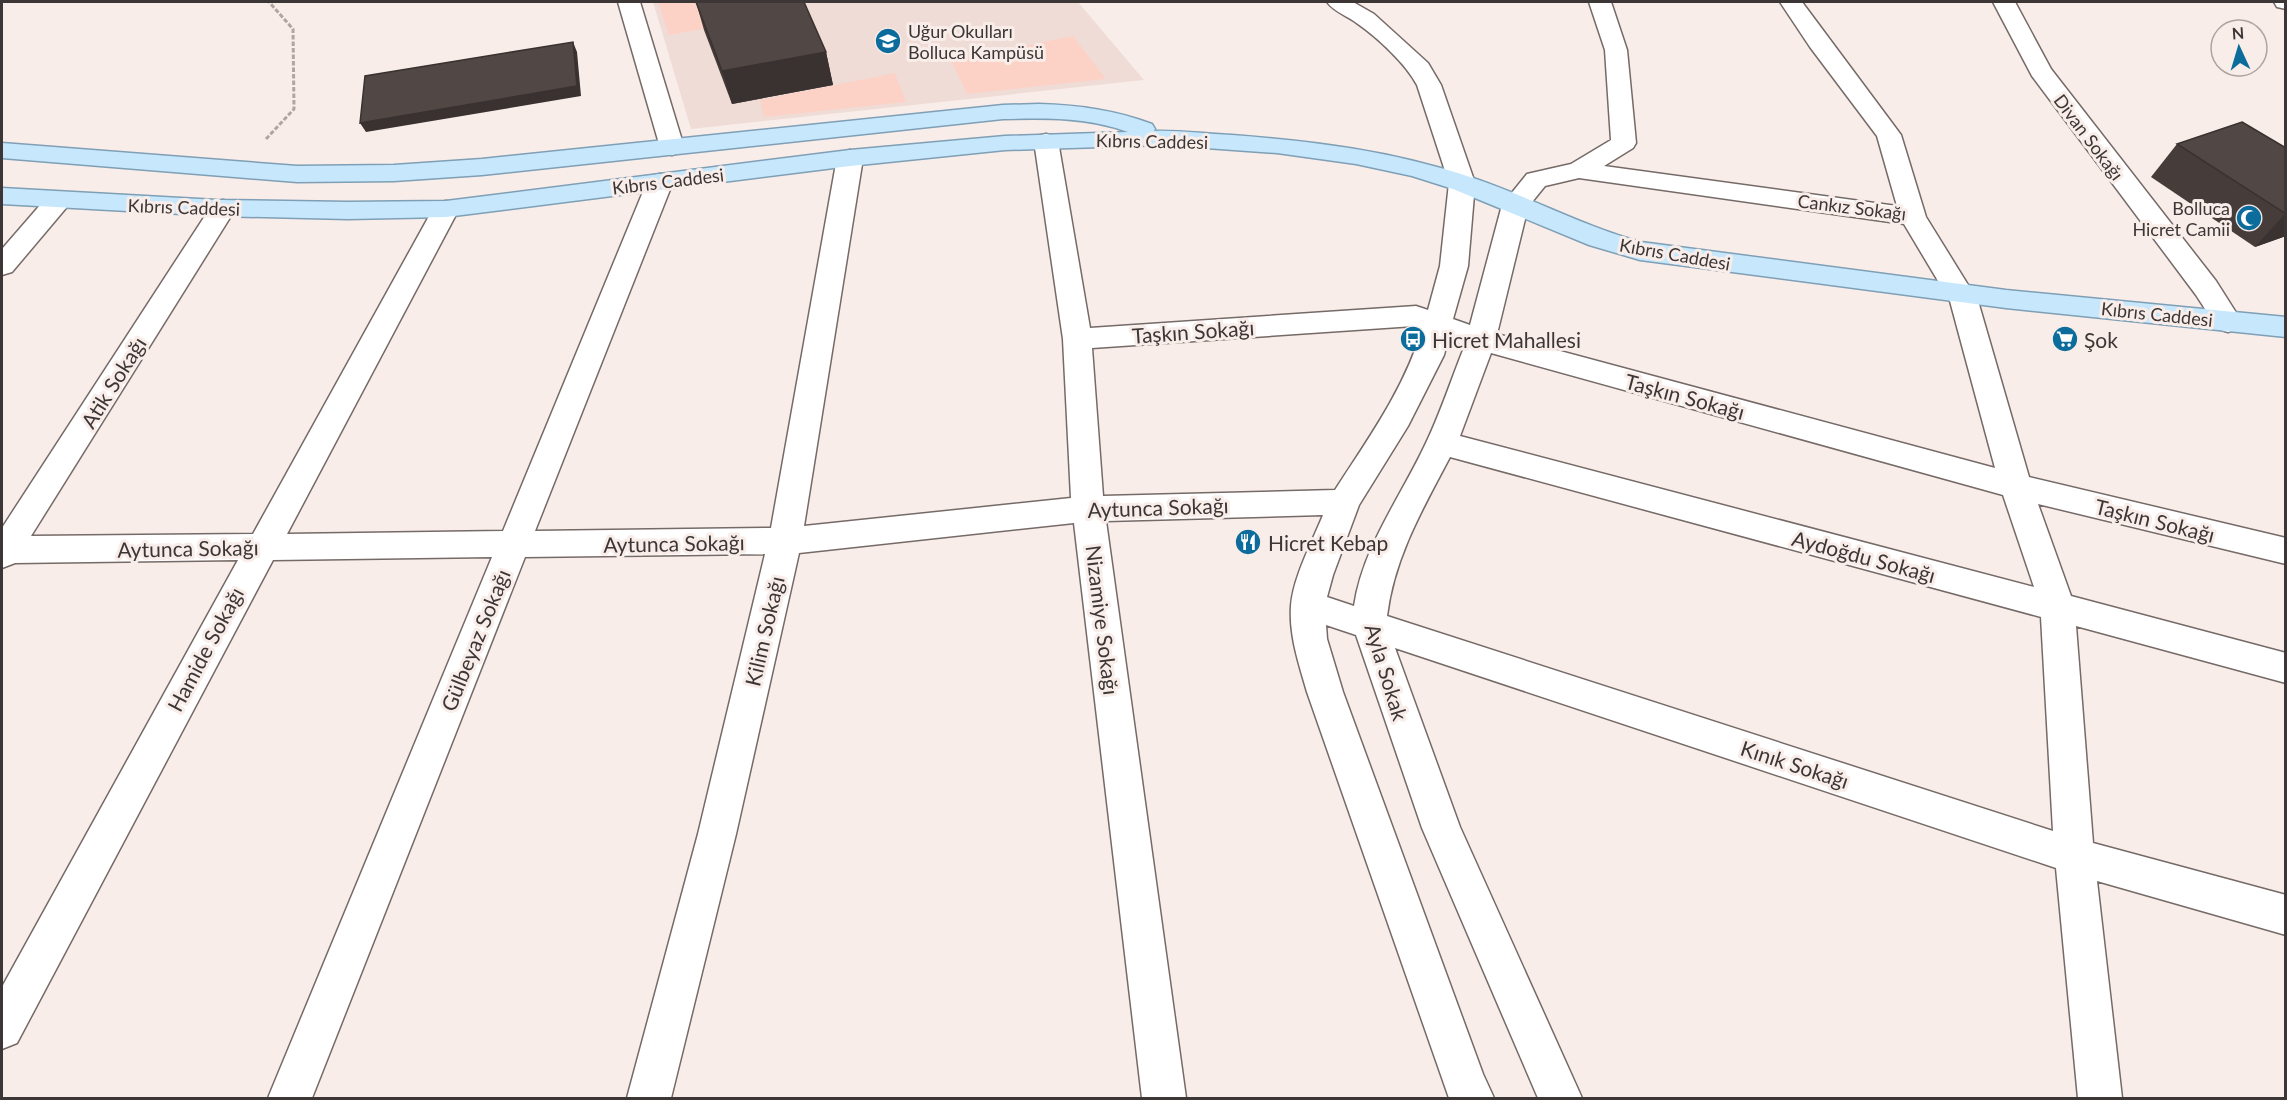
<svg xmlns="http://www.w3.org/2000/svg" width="2287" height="1100" font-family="Lato,sans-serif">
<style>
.built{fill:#f0dcd7}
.green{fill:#fcd2c7}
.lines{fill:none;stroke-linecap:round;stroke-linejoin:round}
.minor-casing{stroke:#756a67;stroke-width:3}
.major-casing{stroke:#7e9fb5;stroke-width:3}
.path{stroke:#afa6a3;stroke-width:3;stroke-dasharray:4.5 2;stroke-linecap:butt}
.minor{fill:#fff;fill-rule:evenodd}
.major{fill:#c7e7fc;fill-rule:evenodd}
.wall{fill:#463d3a}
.shaded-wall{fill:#393230}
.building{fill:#514744;stroke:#393230;stroke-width:1.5}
.labels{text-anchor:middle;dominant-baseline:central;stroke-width:6;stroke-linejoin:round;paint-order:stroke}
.far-poi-label{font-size:18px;fill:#3c3736;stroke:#f9ede9;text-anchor:start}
.far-street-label{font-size:18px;fill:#3c3736;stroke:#f9ede9}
.street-label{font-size:21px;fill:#3c3736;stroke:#f9ede9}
.poi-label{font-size:21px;fill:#3c3736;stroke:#f9ede9;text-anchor:start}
</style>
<rect width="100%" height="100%" fill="#f9ede9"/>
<polygon class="built" points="653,2 1078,2 1144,80 691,129"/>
<g class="green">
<polygon points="658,2 699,2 708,28 669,35"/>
<polygon points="1073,36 1106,79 967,94 951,61"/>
<polygon points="895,73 906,102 764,117 760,100"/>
</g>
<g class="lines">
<g class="minor-casing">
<g id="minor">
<polygon points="618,2 640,2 684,147 681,152 672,155 663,152 660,147"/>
<path d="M 1327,2 L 1353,2 L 1374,14 L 1428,63 L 1441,85 L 1475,183 L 1468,266 L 1453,319 L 1470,325 L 1502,205 L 1527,174 L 1571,164 L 1611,140 L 1605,50 L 1589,2 L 1611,2 L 1627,50 L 1636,143 L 1633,148 L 1604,166 L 1897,206 L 1877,136 L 1810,47 L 1780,2 L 1802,2 L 1901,135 L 1926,217 L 1978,301 L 2029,477 L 2286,538 L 2286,564 L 2038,504 L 2071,596 L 2286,653 L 2286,683 L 2076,626 L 2093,843 L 2286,895 L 2286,935 L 2097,881 L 2122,1098 L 2078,1098 L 2056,868 L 1395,648 L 1460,827 L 1582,1098 L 1538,1098 L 1422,828 L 1356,635 L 1326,625 L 1327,639 L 1343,692 L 1483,1074 L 1494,1098 L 1449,1098 L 1307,692 C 1299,664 1289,636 1291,606 C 1293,578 1312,542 1323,515 L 1106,521 L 1186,1098 L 1142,1098 L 1074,523 L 799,553 L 736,834 L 671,1098 L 627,1098 L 698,834 L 765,554 L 525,557 L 312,1098 L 268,1098 L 492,557 L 273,560 L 17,1043 L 2,1049 L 2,987 L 238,560 L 15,563 L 2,568 L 2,528 L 214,202 L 223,200 L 232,202 L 236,208 L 31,536 L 253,534 L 433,209 L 437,203 L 446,201 L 455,203 L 459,209 L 287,534 L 503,531 L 647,182 L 651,176 L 660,174 L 669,176 L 673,182 L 535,531 L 771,528 L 837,158 L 841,153 L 850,150 L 859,153 L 863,158 L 804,526 L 1071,498 L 1063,339 L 1034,141 L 1037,136 L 1046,134 L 1055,136 L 1058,141 L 1090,328 L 1416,306 L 1428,310 L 1440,266 L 1449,183 L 1417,85 C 1406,64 1378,38 1358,24 C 1348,16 1334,12 1327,2 ZM 1579,178 L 1904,224 L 1950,301 L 1995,468 L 1497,334 L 1528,207 L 1545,186 ZM 1414,326 L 1422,329 C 1405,388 1368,439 1335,490 L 1103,496 L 1092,348 ZM 1448,339 L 1465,345 C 1452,377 1441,412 1426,443 C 1401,497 1363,546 1354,606 L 1327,597 L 1333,575 L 1359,505 L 1408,426 L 1444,355 ZM 1491,353 L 2003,495 L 2034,587 L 1460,436 ZM 1450,457 L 2041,617 L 2053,831 L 1387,616 C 1394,558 1423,508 1450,457 Z"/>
<polygon points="1993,2 2015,2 2051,69 2216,281 2242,322 2238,329 2228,332 2218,329 2196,295 2032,76"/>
<polygon points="2274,2 2286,2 2286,9 2277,7"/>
<polygon points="57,194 66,196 70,202 66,208 12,272 2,275 2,249 48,196"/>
</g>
</g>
<g class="major-casing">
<path id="major" d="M 1039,104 C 1078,105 1115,110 1152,124 L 1155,129 L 1154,131 C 1180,130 1206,134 1232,135 C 1312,141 1393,151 1470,177 C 1528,196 1582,226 1641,242 L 2006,290 L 2286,317 L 2286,337 L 2006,308 L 1640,260 L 1589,245 L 1453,189 L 1412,176 L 1356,164 L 1277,153 L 1164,145 L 1005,150 L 850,166 L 446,217 L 348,219 L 217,216 L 2,204 L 2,188 L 217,200 L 348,202 L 446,201 L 850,150 L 1005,136 L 1128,132 C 1088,117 1045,118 1003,119 L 482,175 L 394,181 L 297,182 L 2,158 L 2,143 L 297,166 L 394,165 L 482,159 L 1003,105 Z"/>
</g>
<polyline class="path" points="266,139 294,109 293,29 269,2"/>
<use href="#minor" class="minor"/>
<use href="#major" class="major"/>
</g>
<g class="wall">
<polygon points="696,2 826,52 833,85 732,104 704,30"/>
<polygon points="2177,144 2286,148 2286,236 2255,247 2151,177"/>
</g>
<g class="shaded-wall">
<polygon points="573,42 577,52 581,96 366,132 360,123"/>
<polygon points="826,52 833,85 732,104 722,71"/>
<polygon points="2285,214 2286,236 2255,247"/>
</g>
<g class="building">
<polygon points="696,2 804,2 826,52 722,71"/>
<polygon points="573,42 577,86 360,123 365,76"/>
<polygon points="2242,122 2286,148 2286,214 2177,144"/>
</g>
<defs>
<g id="school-disc" transform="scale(1.35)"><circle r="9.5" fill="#0c6c9b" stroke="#f9ede9"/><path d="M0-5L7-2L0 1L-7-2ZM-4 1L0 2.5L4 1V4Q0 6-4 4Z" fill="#fff"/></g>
<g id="mosque-disc" transform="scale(1.35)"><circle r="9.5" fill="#0c6c9b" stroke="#f9ede9"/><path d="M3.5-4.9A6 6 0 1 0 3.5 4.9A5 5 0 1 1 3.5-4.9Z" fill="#fff"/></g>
<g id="bus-disc" transform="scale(1.35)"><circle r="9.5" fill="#0c6c9b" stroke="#f9ede9"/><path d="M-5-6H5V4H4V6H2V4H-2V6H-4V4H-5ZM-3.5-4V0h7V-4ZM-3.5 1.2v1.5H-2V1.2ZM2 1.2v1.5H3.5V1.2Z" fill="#fff"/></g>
<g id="supermarket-disc" transform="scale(1.35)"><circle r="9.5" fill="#0c6c9b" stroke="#f9ede9"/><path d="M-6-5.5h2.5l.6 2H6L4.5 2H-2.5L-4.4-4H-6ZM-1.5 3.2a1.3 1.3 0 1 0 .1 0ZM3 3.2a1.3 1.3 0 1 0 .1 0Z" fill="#fff"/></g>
<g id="restaurant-disc" transform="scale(1.35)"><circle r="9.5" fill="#0c6c9b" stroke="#f9ede9"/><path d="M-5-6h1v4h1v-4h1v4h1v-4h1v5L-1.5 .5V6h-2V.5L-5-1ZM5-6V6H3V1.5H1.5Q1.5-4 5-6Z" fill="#fff"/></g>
</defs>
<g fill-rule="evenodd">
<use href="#school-disc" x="888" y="41"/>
<use href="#mosque-disc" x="2249" y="218"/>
<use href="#bus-disc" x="1413" y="339"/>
<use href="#supermarket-disc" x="2065" y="339"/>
<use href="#restaurant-disc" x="1248" y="542"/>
</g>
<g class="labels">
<g class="far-poi-label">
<text x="908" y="31">Uğur Okulları<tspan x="908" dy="21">Bolluca Kampüsü</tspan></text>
<text x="2230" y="208" text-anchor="end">Bolluca<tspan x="2230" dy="21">Hicret Camii</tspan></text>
</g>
<g class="far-street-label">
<text transform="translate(2089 137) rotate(53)">Divan Sokağı</text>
<text transform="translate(1152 141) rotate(1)">Kıbrıs Caddesi</text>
<text transform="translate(668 181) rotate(-7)">Kıbrıs Caddesi</text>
<text transform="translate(184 207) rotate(2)">Kıbrıs Caddesi</text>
<text transform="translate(1852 207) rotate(7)">Cankız Sokağı</text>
<text transform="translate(1675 254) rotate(10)">Kıbrıs Caddesi</text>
<text transform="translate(2157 314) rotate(6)">Kıbrıs Caddesi</text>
</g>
<g class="street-label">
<text transform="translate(1193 331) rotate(-4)">Taşkın Sokağı</text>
<text transform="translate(113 382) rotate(-58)">Atik Sokağı</text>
<text transform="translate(1685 396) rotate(15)">Taşkın Sokağı</text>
<text transform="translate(1158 507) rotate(-2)">Aytunca Sokağı</text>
<text transform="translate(2155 520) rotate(14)">Taşkın Sokağı</text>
<text transform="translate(674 543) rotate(-1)">Aytunca Sokağı</text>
<text transform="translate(188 548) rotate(-1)">Aytunca Sokağı</text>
<text transform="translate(1864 556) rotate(15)">Aydoğdu Sokağı</text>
<text transform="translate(1103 620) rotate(83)">Nizamiye Sokağı</text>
<text transform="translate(764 631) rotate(-77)">Kilim Sokağı</text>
<text transform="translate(475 640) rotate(-68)">Gülbeyaz Sokağı</text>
<text transform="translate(205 649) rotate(-62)">Hamide Sokağı</text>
<text transform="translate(1387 672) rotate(73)">Ayla Sokak</text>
<text transform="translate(1795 764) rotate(18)">Kınık Sokağı</text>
</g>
<g class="poi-label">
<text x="1432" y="339">Hicret Mahallesi</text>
<text x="2084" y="339">Şok</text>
<text x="1268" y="542">Hicret Kebap</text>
</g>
</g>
<rect width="2287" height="1100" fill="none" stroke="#3c3736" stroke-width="6"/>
<g transform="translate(2239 48) rotate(356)"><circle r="28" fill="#f9ede9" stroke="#ada4a1" stroke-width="1.5"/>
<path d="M0-4.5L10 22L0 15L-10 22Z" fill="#0c6c9b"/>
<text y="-9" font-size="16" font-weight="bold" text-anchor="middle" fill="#3c3736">N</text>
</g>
</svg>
